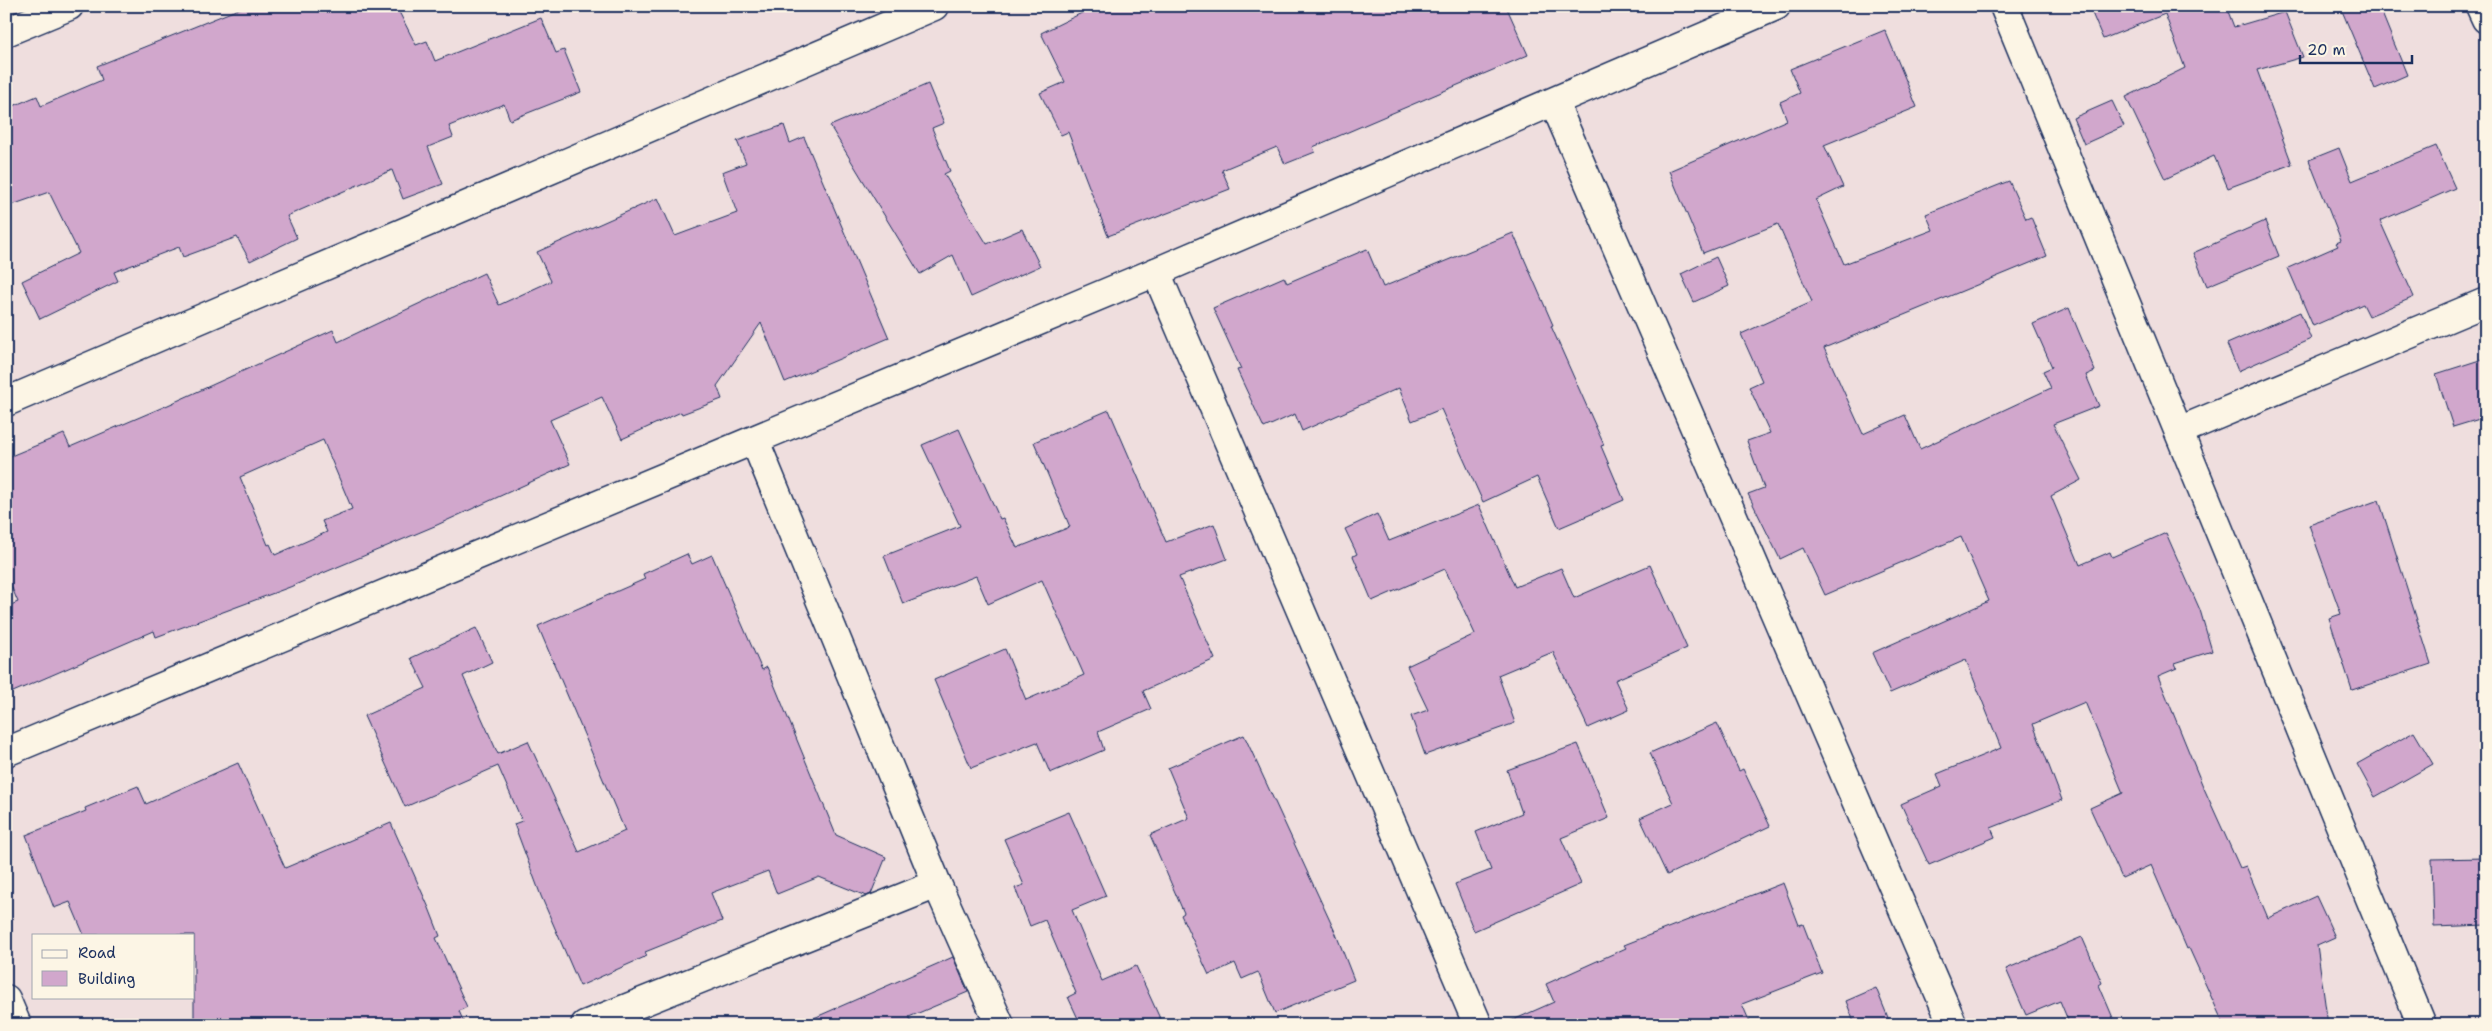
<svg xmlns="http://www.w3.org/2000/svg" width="2492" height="1031" font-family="'Shantell Sans',sans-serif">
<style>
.building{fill:#d1a7cc;stroke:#1b2f5e;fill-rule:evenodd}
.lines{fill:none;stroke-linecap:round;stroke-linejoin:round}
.minor-casing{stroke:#1b2f5e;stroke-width:31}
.minor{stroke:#fcf5e5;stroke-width:28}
</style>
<rect width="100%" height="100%" fill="#efdede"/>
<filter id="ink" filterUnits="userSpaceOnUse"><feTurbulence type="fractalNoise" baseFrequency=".02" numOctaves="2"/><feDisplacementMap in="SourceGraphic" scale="10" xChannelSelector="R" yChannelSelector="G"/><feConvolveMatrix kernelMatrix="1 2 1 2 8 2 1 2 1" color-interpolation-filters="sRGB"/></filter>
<g filter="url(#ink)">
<g class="building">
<polygon points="246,6 396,6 416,45 427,41 435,61 541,18 556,53 564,50 581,92 510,120 504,104 449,126 453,137 428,147 443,184 403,199 392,170 287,216 297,238 250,261 237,237 183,257 179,247 114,272 118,281 40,319 22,281 79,253 49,192 6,207 6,109 37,96 41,106 102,80 97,66"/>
<polygon points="1096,6 1506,6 1528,55 1313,147 1315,152 1285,164 1277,147 1222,170 1230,189 1108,236 1068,132 1061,135 1040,93 1065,82 1041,33"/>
<polygon points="2089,6 2226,6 2234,27 2285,12 2303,57 2257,70 2292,164 2228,188 2214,156 2165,179 2126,97 2185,68 2165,14 2103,39"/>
<polygon points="2340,6 2379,6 2407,75 2375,89"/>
<polygon points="1885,30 1917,107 1824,145 1843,187 1816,200 1844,264 1933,230 1926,214 2009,181 2026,219 2031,217 2047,256 1824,348 1863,434 1905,415 1920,449 2051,388 2043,371 2052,367 2033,324 2069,308 2095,371 2086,375 2099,406 2053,424 2081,480 2051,496 2080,565 2110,552 2112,557 2166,533 2200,610 2212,651 2175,663 2177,668 2158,676 2202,784 2240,868 2246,866 2268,918 2316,896 2335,937 2317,945 2328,1025 2224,1025 2189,948 2187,949 2151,865 2122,878 2090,808 2123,793 2085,702 2033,724 2062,800 1991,828 1995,837 1929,865 1901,804 1942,786 1937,774 2001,748 1966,660 1890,693 1872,653 1989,601 1961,537 1825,595 1803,548 1780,559 1748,494 1764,488 1747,441 1770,433 1749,387 1762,381 1741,334 1812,302 1778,224 1703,253 1669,171 1787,120 1780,102 1800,93 1790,69"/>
<polygon points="928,84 944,123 932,128 950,171 944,174 987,244 1022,229 1040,266 971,297 953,255 920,274 830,126"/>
<polygon points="2112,101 2124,126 2084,144 2073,118"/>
<path d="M 784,125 L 790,143 L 804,137 L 889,338 L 785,382 L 761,323 L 717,386 L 722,399 L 682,414 L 681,412 L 622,439 L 602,397 L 550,420 L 570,464 L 437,525 L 290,587 L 156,637 L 154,631 L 6,695 L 6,607 L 18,602 L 6,574 L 6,458 L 64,434 L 70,447 L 168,405 L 333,330 L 338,342 L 484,273 L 499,305 L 551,281 L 537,252 L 658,198 L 675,236 L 737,213 L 722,172 L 746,163 L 737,141 ZM 323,440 L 352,509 L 322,521 L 327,532 L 275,555 L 270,544 L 268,545 L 240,477 Z"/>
<polygon points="2436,146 2455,188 2380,221 2414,297 2369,316 2363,304 2313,326 2288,268 2338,246 2336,243 2341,241 2309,160 2339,148 2352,181"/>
<polygon points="2265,221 2279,256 2207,286 2193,253"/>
<polygon points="1513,233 1553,325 1551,326 1604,445 1601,446 1624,500 1559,528 1537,477 1483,502 1441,409 1412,421 1399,388 1302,431 1295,414 1264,428 1237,370 1241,369 1213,308 1284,277 1287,283 1367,249 1383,287"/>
<polygon points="1716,257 1729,286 1694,302 1681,274"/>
<polygon points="2300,312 2311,339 2238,371 2227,344"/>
<polygon points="2486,358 2486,417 2453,427 2436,374"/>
<polygon points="1109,410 1166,542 1214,524 1227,559 1179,577 1215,659 1143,691 1151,709 1098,732 1104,750 1050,773 1037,742 971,768 934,680 1005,649 1026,700 1084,675 1042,580 988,604 976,576 903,604 884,556 960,526 922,445 959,429 1000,519 1003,518 1017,548 1070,527 1034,442"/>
<polygon points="2379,500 2431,664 2352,690 2329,618 2341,614 2309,525"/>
<polygon points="1479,505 1515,587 1561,568 1574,598 1650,565 1687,648 1615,680 1629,710 1588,728 1553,652 1498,675 1515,723 1425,755 1411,716 1428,710 1407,666 1475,634 1445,569 1372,601 1353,556 1357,554 1345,529 1377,514 1389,541"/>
<polygon points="687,554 692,564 712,555 762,670 767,667 836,835 886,857 871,894 866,896 819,877 777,894 768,871 711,893 722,921 645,952 647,956 580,986 541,896 514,824 522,821 498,766 405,807 364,716 426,688 411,658 476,628 492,662 463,676 498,754 528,741 579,852 625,831 538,626 645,579 643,574"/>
<polygon points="1717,723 1739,771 1743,769 1770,826 1667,875 1640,818 1673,803 1650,753"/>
<polygon points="2414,732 2433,764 2375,797 2357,764"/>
<polygon points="1244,735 1336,934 1354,980 1275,1013 1258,972 1242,979 1235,963 1209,975 1181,915 1184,913 1150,835 1189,818 1168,768"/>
<polygon points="1578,744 1609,818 1561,838 1581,884 1474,931 1455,884 1491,870 1476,832 1522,813 1507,770"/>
<polygon points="238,763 285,868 391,823 429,908 440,936 436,938 467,1007 459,1011 465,1025 194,1025 194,935 84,935 70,902 54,908 26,835 86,811 85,808 138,786 146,804"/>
<polygon points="1069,812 1106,896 1072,910 1102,981 1136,966 1163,1025 1081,1025 1068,997 1076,993 1045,920 1030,926 1015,888 1024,885 1004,839"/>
<polygon points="2486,858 2486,925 2434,927 2432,859"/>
<polygon points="1783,883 1799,925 1803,924 1822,973 1742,1004 1751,1025 1502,1025 1554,1002 1546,984 1626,948 1624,945"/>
<polygon points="2082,937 2102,983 2099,985 2116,1025 2070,1025 2060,1001 2026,1015 2006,969"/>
<polygon points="953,957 968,992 909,1017 913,1025 798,1025"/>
<polygon points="1876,988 1891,1025 1855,1025 1846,1001"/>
</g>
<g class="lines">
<g class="minor-casing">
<g id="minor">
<polyline points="2004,6 2422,1025"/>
<polyline points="2480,6 2486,19"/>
<polyline points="6,32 69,6"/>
<polyline points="1554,102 1953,1025"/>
<polyline points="1156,272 1478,1025"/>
<polyline points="6,402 934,6"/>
<polyline points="2179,431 2486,302"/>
<polyline points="755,441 937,884 1000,1025"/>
<polyline points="6,752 1156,272 1776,6"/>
<polyline points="6,999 17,1025"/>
<polyline points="585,1025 937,884"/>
</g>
</g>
<use href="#minor" class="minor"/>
</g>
</g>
<rect width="2492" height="1031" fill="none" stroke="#fcf5e5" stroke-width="25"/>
<rect x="12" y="12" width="2467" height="1006" fill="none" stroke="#1b2f5e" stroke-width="2" filter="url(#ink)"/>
<rect x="32" y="934" width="162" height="65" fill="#fcf5e5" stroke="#a2a6af"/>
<rect x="42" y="950" width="25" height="8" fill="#fcf5e5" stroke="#a2a6af"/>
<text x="78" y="958" font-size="15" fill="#1b2f5e">Road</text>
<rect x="42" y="971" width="25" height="15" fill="#d1a7cc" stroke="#a2a6af"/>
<text x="78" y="984" font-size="15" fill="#1b2f5e">Building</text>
<path d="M2300 55v8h112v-8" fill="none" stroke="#1b2f5e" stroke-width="2.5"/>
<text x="2307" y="55" font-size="15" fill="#1b2f5e" stroke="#fcf5e5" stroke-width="4" paint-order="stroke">20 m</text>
</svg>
